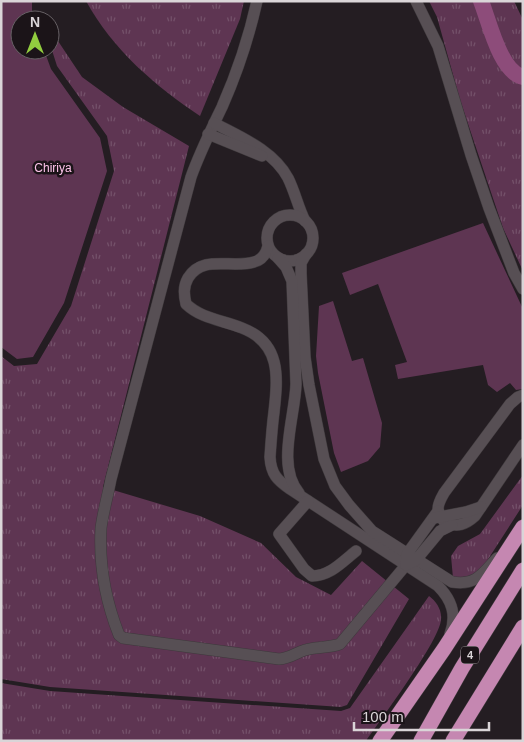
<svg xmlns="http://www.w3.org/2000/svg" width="524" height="742" font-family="Arial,sans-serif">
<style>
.grass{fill:url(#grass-tufts)}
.green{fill:#5e3552}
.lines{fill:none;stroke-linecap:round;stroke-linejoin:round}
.stream{stroke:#8d4c7a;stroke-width:2.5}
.river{stroke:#8d4c7a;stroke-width:16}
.minor-casing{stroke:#3e393c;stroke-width:12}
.highway-casing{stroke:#3e393c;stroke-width:16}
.minor{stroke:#574f54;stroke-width:11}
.highway{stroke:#c587b1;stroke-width:15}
.labels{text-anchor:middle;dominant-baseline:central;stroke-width:5;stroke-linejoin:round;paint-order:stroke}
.shield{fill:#1b1418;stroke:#a19b9e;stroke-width:1}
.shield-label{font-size:11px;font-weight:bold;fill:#dad5d8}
.park-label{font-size:12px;fill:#fbc2e8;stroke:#1b1418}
</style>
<defs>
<pattern id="grass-tufts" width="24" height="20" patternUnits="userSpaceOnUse" patternTransform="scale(1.25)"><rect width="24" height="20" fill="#5e3552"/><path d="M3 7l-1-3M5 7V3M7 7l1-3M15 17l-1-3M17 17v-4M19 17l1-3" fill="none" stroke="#74516a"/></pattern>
</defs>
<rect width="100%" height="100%" fill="#241d22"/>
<g class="grass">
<path d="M 86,1 L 244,1 L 240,19 L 200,116 C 155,86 113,50 86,1 Z"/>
<polygon points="429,1 514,1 523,20 523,271 503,228 460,100 437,17"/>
<polygon points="50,29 82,77 123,107 189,146 103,487 200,516 261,543 296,577 331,595 362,561 409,599 347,705 341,707 50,687 1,679 1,356 14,366 37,364 71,306 114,171 107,136 57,66 50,44"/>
<polygon points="523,475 523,505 485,564 473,576 453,578 451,556 458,546 480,534"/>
<path d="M 429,596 C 436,601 442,610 441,619 C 441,639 381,719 366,741 L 1,741 L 1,683 L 50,691 L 341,711 L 350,708 Z"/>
</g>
<g class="green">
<polygon points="1,1 32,1 32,12 34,20 20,20 20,50 44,50 51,69 100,138 107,171 64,303 33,357 17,359 1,347"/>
<polygon points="483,223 523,309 523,389 516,390 510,383 497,392 488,385 483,365 398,379 395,365 407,362 378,284 350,295 342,273"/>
<polygon points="333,301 352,361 363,358 382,423 380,447 368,461 341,472 334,453 318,373 316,356 319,306"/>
</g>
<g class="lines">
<polyline class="stream" points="191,741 216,741"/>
<path class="river" d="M 481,1 C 489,21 500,72 523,77"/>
<g class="minor-casing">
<g id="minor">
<path d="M 257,1 C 249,37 237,73 222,107 C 211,130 200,152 191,177 L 111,479 C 108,495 103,512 101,528 C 99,564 106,602 119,635 L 123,638 L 279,659 C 291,658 295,653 305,650 C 316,647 328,648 340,644 L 406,565"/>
<polyline points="416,1 438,46 471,155 489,208 514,273 523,289"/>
<path d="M 214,123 C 240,137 273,150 288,178 C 295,192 298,207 305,221"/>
<polyline points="208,134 262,156"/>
<circle cx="290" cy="238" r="23"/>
<path d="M 268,246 C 266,254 262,260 254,262 C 232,269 203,254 188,278 C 183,287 184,295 186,304 C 202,319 222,320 242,328 C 281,343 278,376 274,412 C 272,427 271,442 270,457 C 271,474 277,480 290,489 L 438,586 C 452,600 457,615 450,634"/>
<path d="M 306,254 L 301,263 L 301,273 L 305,357 L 309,385 L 324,459 L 335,486 L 349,505 L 372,531 L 452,582 C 476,586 482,574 497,558"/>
<path d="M 278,258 L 286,267 L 292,281 L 296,384 C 295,417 276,466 299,493"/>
<path d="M 523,395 L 518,397 L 510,404 L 444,493 C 436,507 436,510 445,523 C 458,527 465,525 475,516 L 523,445"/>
<path d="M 308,501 L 279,534 L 304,569 L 312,576 C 330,576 342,562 356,551"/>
<polyline points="438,511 407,554 406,565 416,560 440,531 452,525"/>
<polyline points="434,518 466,512 481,507"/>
</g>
</g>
<g class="highway-casing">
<g id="highway">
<polyline points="380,741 444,649 523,527"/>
<polyline points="421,741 462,668 523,570"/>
<polyline points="453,741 523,627"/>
</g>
</g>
<use href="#minor" class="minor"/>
<use href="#highway" class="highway"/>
</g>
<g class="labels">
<rect class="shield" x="461" y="646.5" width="18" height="17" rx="4"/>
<g class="shield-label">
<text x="470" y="655">4</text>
</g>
<g class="park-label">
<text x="53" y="168">Chiriya</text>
</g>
</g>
<rect width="524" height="742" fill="none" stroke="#dad5d8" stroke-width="5"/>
<g transform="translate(35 35)"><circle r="24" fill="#1b1418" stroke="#676165"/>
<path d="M0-4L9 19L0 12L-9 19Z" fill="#92cd3f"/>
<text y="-8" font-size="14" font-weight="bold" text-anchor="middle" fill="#dad5d8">N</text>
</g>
<path d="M354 722v8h135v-8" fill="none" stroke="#dad5d8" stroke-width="2.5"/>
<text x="362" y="722" font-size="15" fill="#dad5d8" stroke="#1b1418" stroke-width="4" paint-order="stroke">100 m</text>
</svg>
